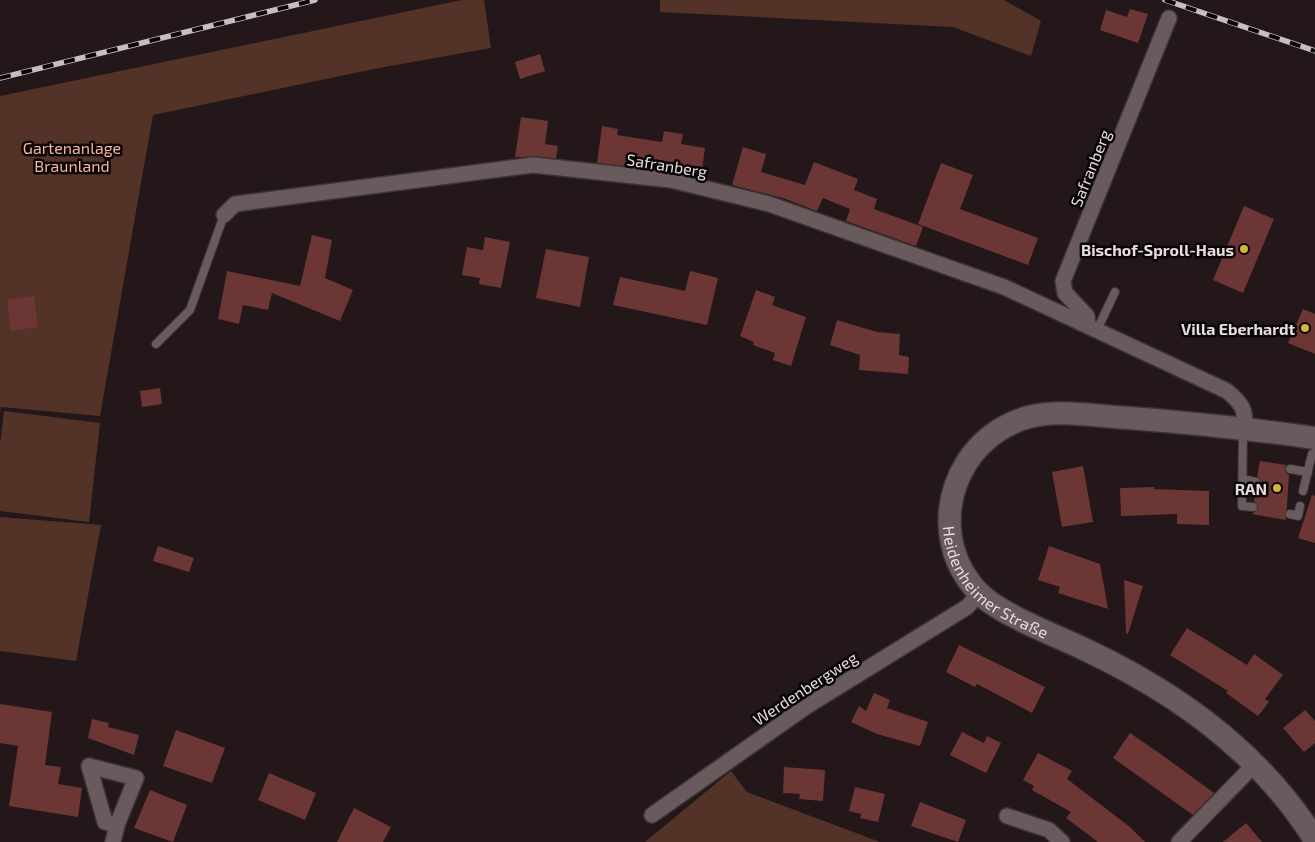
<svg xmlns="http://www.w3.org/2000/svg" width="1315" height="842" font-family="'Exo 2',sans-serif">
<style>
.green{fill:#533328}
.building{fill:#6c3635}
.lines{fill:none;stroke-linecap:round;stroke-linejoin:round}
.service-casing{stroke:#3b3435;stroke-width:10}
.minor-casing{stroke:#3b3435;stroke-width:18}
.secondary-casing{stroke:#3b3435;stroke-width:25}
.service{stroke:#685a5d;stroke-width:8}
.minor{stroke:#685a5d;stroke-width:15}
.secondary{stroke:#685a5d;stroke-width:22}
.rail-casing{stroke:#c7bec0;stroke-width:5.5}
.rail{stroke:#090506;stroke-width:4;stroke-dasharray:11;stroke-linecap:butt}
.poi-dot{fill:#d2b736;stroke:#090506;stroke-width:2}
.labels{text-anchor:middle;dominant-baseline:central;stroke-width:5;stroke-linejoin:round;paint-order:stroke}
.park-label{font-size:16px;fill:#f8b59d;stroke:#090506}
.street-label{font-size:16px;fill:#e5dcde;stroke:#090506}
.poi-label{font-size:16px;font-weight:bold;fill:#e5dcde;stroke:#090506;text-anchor:end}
</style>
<rect width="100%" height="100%" fill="#23171a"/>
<g class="green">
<polygon points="462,0 484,0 491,48 379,68 153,115 100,416 1,407 0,412 0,96"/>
<polygon points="660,0 1004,0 1041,21 1031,56 953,27 660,12"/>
<polygon points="4,411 100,423 89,522 0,511 0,444"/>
<polygon points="0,517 101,525 76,661 0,651"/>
<polygon points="731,771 747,792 880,842 645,842"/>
</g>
<g class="building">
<polygon points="1130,9 1148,14 1138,43 1100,30 1106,10 1127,17"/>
<polygon points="540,54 545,71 520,79 515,62"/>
<polygon points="521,117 548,121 545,144 558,146 556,158 515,157"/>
<polygon points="602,126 618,129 617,135 662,142 664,131 683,134 681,144 705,148 701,178 672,171 597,163"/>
<polygon points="743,147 766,154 761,172 805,185 814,162 858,179 854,190 877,199 874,209 923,227 916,246 846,221 850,209 823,198 817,211 783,198 732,185"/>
<polygon points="941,163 973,175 960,209 1038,238 1028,265 918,224"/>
<polygon points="1244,206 1274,219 1243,293 1213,280"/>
<polygon points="312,235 332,240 325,278 353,290 340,321 272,293 268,310 243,305 239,324 218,319 227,271 300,286"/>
<polygon points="485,237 510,242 501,288 479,284 480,278 462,275 467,247 483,250"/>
<polygon points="546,249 589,257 580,307 536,298"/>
<polygon points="690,271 718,278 707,325 613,305 620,277 685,291"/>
<polygon points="756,290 775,297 772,305 806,317 791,366 773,360 775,353 753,345 754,342 740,336"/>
<polygon points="34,296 38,327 11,331 7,300"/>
<polygon points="1303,309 1315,314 1315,354 1288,343"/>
<polygon points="837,320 877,332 900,334 899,355 909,357 908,374 859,370 860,355 830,345"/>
<polygon points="160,388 162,404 142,407 140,391"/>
<polygon points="1260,461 1286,465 1285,471 1289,475 1286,520 1252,514 1258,508 1254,501 1256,488 1262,483 1257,477"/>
<polygon points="1083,466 1093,522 1062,527 1052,472"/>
<polygon points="1154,487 1154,489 1209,491 1209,525 1177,524 1177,514 1121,516 1120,488"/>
<polygon points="1312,495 1315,496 1315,543 1298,538"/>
<polygon points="158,546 194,558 189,572 153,561"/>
<polygon points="1049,546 1100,564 1108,609 1058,593 1060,587 1038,580"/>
<polygon points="1124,580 1143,586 1128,634 1126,633"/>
<polygon points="1187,628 1247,665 1254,654 1283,675 1265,699 1269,702 1258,716 1226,693 1228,691 1170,655"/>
<polygon points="959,645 1045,687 1032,713 977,684 975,687 946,672"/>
<polygon points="874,693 890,700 887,708 928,722 920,746 877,734 851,722 859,706 866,711"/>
<polygon points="0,704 52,712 45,765 61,767 58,784 82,788 78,817 9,806 18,746 0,743"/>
<polygon points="1305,710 1315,721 1315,743 1304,752 1283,728"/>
<polygon points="92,719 109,723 108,727 139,735 134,755 88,738"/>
<polygon points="176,730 225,748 212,783 163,766"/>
<polygon points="962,732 984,743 987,736 1001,743 986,773 950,755"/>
<polygon points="1130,733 1162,755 1214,793 1193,815 1113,758"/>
<polygon points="1038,753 1072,771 1067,779 1130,827 1145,842 1098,842 1066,818 1071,812 1032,790 1034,786 1023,780"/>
<polygon points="784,767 825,770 823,801 799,799 800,794 783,793"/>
<polygon points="269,773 316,793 305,820 258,800"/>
<polygon points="855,787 885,794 878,822 860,818 861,814 849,811"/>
<polygon points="150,790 187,805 173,842 134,828"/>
<polygon points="920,802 966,820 958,842 911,826"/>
<polygon points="354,808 391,827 383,842 337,842"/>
<polygon points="1246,823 1262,842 1223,842"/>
</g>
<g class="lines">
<g class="service-casing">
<g id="service">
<polyline points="1097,330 1115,292"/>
<polyline points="156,344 190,310 224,215"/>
<polyline points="1243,432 1242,506 1253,507"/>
<polyline points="1290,469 1308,472"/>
<polyline points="1243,479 1256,482"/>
<polyline points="1303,491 1312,454 1315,452"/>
<polyline points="1290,514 1298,516 1300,506"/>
</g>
</g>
<g class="minor-casing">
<g id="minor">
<path d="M 224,215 L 235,204 L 533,165 L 671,180 L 769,204 L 1004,287 L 1227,391 C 1240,402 1248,410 1243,428"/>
<polyline points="1088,325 1087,316 1065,293 1063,281 1169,18"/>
<polyline points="652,815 807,706 967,607 979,594"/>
<polyline points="1007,816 1049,830 1062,842"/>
<polyline points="113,842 117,825 136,778 89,766 105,822 117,825"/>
<polyline points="1179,842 1255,764"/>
</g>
</g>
<g class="secondary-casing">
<g id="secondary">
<path id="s1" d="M 1315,438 C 1253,429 1191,423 1129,418 C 1094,416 1055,408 1022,419 C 1000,427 980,442 967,462 C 941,503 944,555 977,591 C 998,614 1055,635 1084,649 C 1176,692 1261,753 1315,840"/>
</g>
</g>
<use href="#service" class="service"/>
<use href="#minor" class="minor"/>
<use href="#secondary" class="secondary"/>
<g class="rail-casing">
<g id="rail">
<polyline points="1165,0 1315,51"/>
<polyline points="0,78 315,0"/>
</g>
</g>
<use href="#rail" class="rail"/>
</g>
<g class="poi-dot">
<circle cx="1244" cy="249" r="5"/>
<circle cx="1305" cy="328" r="5"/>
<circle cx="1277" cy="488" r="5"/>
</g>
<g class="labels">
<g class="park-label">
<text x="72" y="147">Gartenanlage<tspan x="72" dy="18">Braunland</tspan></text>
</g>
<g class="street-label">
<text transform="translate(667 165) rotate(9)">Safranberg</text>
<text transform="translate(1090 168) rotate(-68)">Safranberg</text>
<text stroke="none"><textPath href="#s1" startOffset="510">Heidenheimer Straße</textPath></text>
<text transform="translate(805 688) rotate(-33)">Werdenbergweg</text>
</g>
<g class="poi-label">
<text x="1234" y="249">Bischof-Sproll-Haus</text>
<text x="1295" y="328">Villa Eberhardt</text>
<text x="1267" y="488">RAN</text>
</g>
</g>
</svg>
